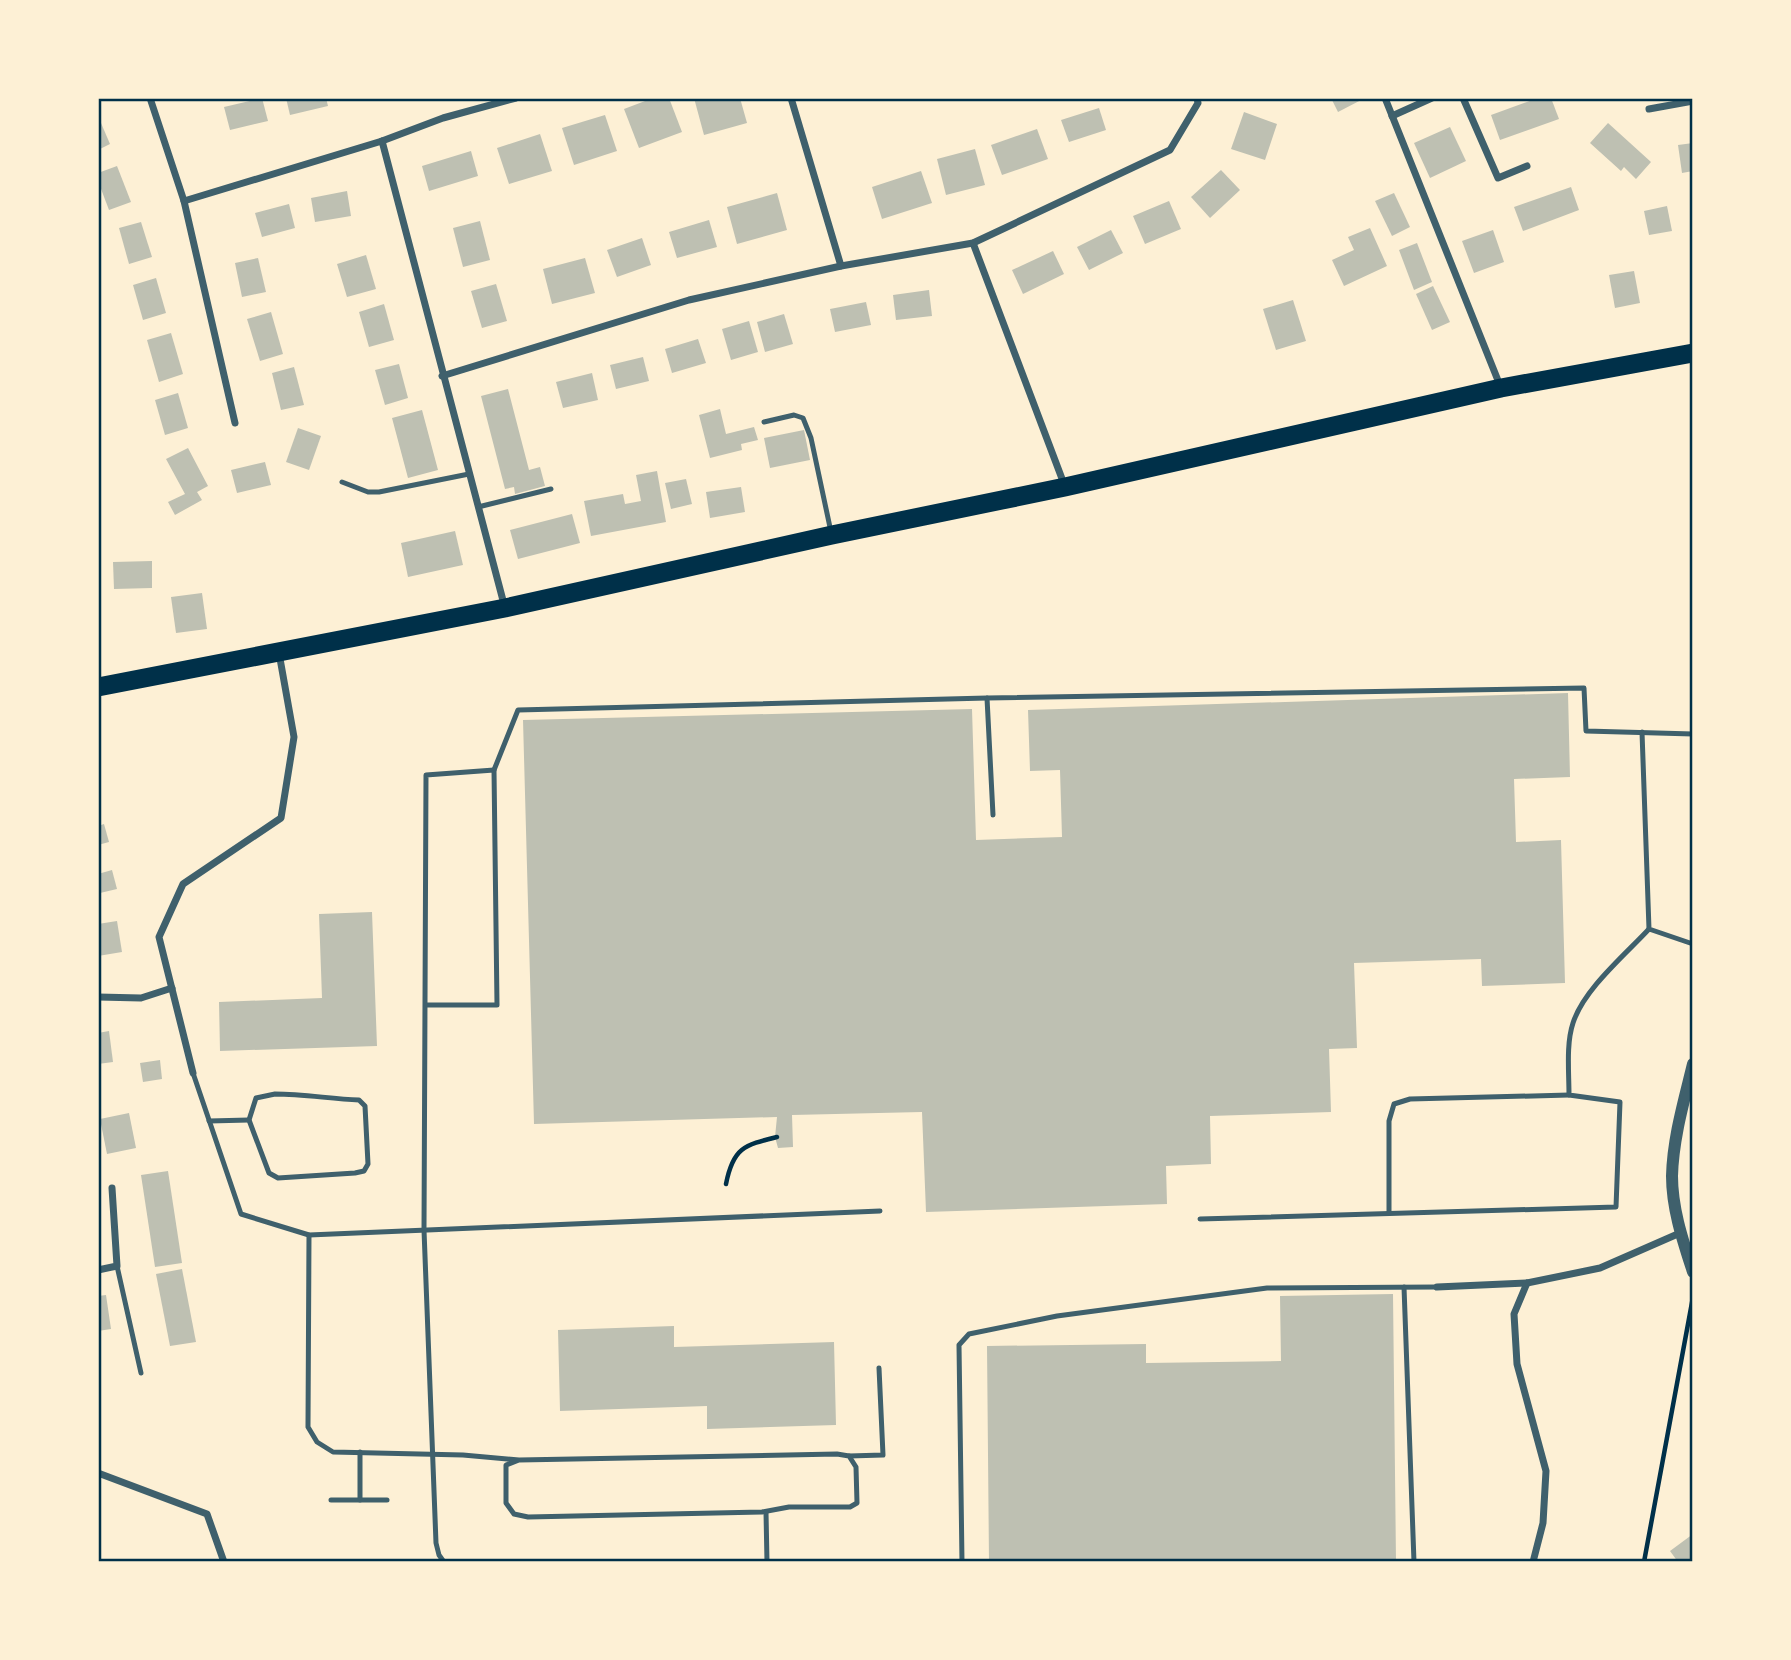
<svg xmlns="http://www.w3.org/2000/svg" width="1791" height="1660" font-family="'Asap Condensed',sans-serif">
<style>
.building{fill:#bec0b2}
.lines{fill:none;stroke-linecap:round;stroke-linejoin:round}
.path{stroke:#003049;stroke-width:4.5}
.service{stroke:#3f606c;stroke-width:5}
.minor{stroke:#3f606c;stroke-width:7}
.tertiary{stroke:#3f606c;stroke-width:12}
.trunk{stroke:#003049;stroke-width:19}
.neatline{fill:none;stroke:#003049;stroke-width:2.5}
</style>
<rect width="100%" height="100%" fill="#fdf0d5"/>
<g class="building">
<polygon points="262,98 268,121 230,130 224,107"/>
<polygon points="286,98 326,98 328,106 290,115"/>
<polygon points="653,98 669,98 682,132 639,148 624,109"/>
<polygon points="694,98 740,98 747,123 704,135"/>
<polygon points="1331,98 1365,98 1338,112"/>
<polygon points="1538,98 1551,98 1559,119 1500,140 1491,115"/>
<polygon points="1099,108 1106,130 1069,142 1061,120"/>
<polygon points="1244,112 1277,124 1265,160 1231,149"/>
<polygon points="605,115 617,151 574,165 562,128"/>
<polygon points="98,116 110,144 98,150"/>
<polygon points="1608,123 1651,162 1636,179 1624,167 1621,171 1590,143"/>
<polygon points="1450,127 1466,161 1430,178 1414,143"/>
<polygon points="1037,129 1048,159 1002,175 991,145"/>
<polygon points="540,134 552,171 509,184 497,148"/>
<polygon points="1693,143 1693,171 1682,173 1678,145"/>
<polygon points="975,149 985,185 946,195 937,159"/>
<polygon points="471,151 478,176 429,191 422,166"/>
<polygon points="117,166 131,202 109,210 98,181 98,173"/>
<polygon points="1221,170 1240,190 1210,218 1191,197"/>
<polygon points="921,171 932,203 882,219 872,187"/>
<polygon points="1571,187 1579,210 1523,231 1514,207"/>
<polygon points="347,191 351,216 315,222 311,198"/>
<polygon points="777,193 787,230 737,244 727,207"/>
<polygon points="1394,193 1410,227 1392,236 1375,201"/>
<polygon points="1169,201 1181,229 1145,244 1133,216"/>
<polygon points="289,204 295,228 262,237 255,213"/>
<polygon points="1667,206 1672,231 1649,235 1644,211"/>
<polygon points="709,220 717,247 677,258 669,232"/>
<polygon points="480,221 490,260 463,267 453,228"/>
<polygon points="141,222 152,257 129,264 119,228"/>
<polygon points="1370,228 1387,266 1344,286 1332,260 1354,250 1348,237"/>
<polygon points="1111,230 1123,253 1089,270 1077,247"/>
<polygon points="1493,230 1504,262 1474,273 1462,241"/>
<polygon points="642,238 651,265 617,277 607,250"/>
<polygon points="1417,243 1432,282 1414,290 1399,250"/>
<polygon points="1053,251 1064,274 1023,294 1012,270"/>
<polygon points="366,255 376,289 347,297 337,264"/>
<polygon points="258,258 266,292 242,297 235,263"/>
<polygon points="585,258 595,293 552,304 543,269"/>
<polygon points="1634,271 1640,303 1615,308 1609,275"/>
<polygon points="156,278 166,313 143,320 133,285"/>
<polygon points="496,284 507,321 482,328 471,291"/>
<polygon points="1433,286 1450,322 1432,330 1416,294"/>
<polygon points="929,290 932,316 896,320 893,295"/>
<polygon points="1293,300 1306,341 1276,350 1263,309"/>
<polygon points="866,302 871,325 835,332 830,309"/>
<polygon points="384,304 394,340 369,347 359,312"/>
<polygon points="271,312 283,354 260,361 247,319"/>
<polygon points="784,314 793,344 765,352 757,322"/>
<polygon points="749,321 758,352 731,360 722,329"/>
<polygon points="171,333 183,374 159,382 147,340"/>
<polygon points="698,339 706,363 672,373 665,349"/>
<polygon points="643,357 649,381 616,389 610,365"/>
<polygon points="399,364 408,398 385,405 375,370"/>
<polygon points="294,367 304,405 281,410 272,373"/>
<polygon points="592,373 598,400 563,408 556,382"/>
<polygon points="508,389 529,470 540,467 545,486 515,494 514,487 505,489 481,396"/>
<polygon points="178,393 188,428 165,435 155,400"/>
<polygon points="720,409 726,434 754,427 758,440 741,444 742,450 710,458 699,415"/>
<polygon points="422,410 438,470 408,478 392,418"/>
<polygon points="298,428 321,436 309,470 286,462"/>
<polygon points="804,430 810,460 770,468 764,438"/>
<polygon points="188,448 208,486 197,492 202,500 175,515 168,502 185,494 166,459"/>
<polygon points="265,462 271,485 237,493 231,470"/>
<polygon points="657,471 666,522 591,536 584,501 623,494 625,504 641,501 636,475"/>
<polygon points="686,479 692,504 671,509 665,483"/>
<polygon points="741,487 745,512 710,518 706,492"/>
<polygon points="572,514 580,543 518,559 510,530"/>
<polygon points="455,531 463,565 408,577 401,543"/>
<polygon points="152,561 152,588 114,589 113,562"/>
<polygon points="202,593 207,629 176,633 171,597"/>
<polygon points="1568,693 1570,777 1514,779 1516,842 1561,840 1565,983 1482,986 1481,959 1354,963 1357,1048 1329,1049 1331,1112 1210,1116 1211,1164 1166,1166 1167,1204 926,1212 922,1112 792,1115 793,1147 778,1148 775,1137 777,1117 534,1124 523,720 972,709 976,840 1062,837 1060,770 1030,771 1028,710"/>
<polygon points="104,824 109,842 98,845 98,826"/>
<polygon points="112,870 117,889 100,893 98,874"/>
<polygon points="372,912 377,1046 220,1051 219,1002 322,998 319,914"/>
<polygon points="117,921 122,952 98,956 98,924"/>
<polygon points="109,1031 113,1062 98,1064 98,1033"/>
<polygon points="160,1060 162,1079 143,1082 140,1063"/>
<polygon points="129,1113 136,1148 107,1154 100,1119"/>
<polygon points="168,1171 182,1263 155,1267 141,1175"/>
<polygon points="182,1269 196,1342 170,1346 156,1274"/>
<polygon points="1393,1294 1396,1562 989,1562 987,1346 1146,1344 1146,1363 1281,1361 1280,1296"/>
<polygon points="106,1295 111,1329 98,1331 98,1296"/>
<polygon points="674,1326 674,1347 834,1342 836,1425 707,1429 707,1406 560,1411 558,1330"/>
<polygon points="1693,1534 1693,1562 1678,1562 1670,1551"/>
</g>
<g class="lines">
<g class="path">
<path d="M 726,1184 C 733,1148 744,1145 777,1137"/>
<polyline points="1644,1562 1693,1297"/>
</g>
<g class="service">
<polyline points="764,422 794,415 803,418 811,438 831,532"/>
<polyline points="342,482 368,492 379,492 469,474"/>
<polyline points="478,507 551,489"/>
<polyline points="1642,732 1649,929 1693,944"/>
<polyline points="494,770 518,710 987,698"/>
<polyline points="993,815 987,698 1584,688 1586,731 1693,734"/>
<polyline points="425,1005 497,1005 494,770 426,775 424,1230 436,1543 439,1555 444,1562"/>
<polyline points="193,1073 241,1214 309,1235 880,1211"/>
<path d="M 275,1094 C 304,1094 331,1099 359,1100 L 365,1106 L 368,1164 L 364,1171 L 355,1173 L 278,1178 L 269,1173 L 249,1120 L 256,1098 Z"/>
<polyline points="209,1121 249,1120"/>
<polyline points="1389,1213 1389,1121 1394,1104 1410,1099 1569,1095"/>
<path d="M 1200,1219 L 1616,1207 L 1620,1102 L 1569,1095 C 1569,1072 1566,1044 1573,1023 C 1584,989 1625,955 1649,929"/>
<polyline points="309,1235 308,1427 317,1442 333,1452 463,1455 519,1460 837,1454 849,1456 856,1467 857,1503 850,1507 789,1507 762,1512 528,1517 514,1514 506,1503 506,1465 519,1460"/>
<polyline points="117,1266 141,1373"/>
<polyline points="1404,1287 1414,1562"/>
<polyline points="849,1456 883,1455 879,1368"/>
<polyline points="331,1500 360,1500 360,1452"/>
<polyline points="360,1500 387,1500"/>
<polyline points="766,1512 767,1562"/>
<polyline points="962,1562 959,1345 969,1334 1057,1316 1267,1288 1437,1287"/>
</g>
<g class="minor">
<polyline points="150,98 184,201 235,423"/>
<polyline points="791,98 841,266"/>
<polyline points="1385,98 1501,388"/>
<polyline points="1463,98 1498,178 1527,166"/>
<polyline points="1649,109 1693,101"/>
<polyline points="1392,116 1432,98"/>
<polyline points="382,141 505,608"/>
<polyline points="184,201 382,141 443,118 516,98"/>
<polyline points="973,243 1064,484"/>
<polyline points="442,376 689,300 841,266 973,243 1170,150 1198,103 1197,98"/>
<polyline points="98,997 141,998 172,988"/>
<polyline points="193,1073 159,937 183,884 281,818 294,737 279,653"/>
<polyline points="98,1270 117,1266 112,1188"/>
<polyline points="1527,1283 1514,1314 1517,1364 1546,1471 1543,1523 1533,1562"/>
<polyline points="1437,1287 1527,1283 1600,1268 1680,1233"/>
<polyline points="98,1473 207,1514 224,1562"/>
</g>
<path class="tertiary" d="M 1693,1064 C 1684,1101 1673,1138 1672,1176 C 1672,1209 1683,1241 1693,1272"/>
<polyline class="trunk" points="98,687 505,608 832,535 1065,487 1501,388 1693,353"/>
</g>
<rect width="1791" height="1660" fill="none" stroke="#fdf0d5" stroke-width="200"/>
<rect x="100" y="100" width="1591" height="1460" class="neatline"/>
</svg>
